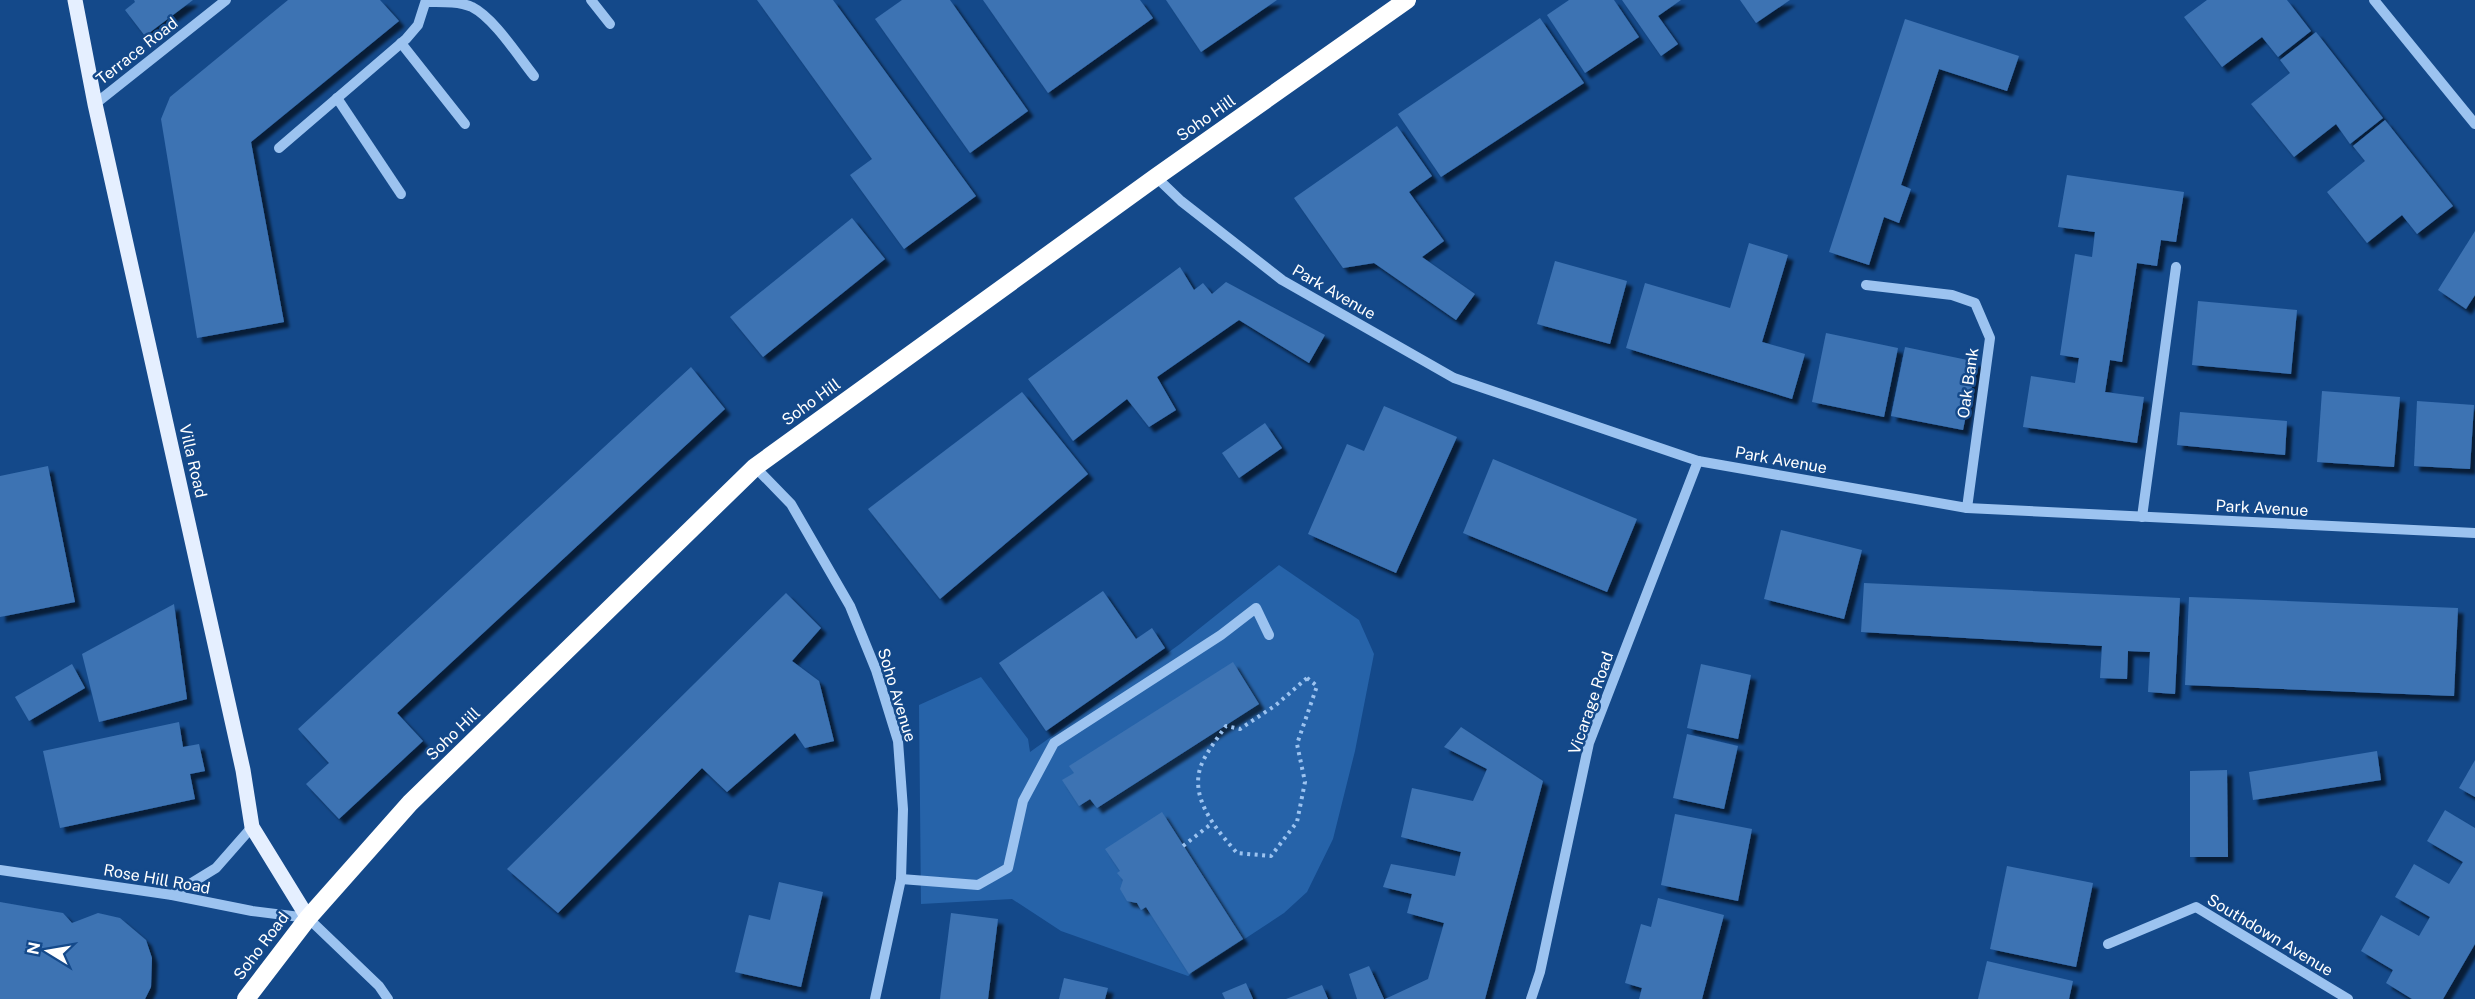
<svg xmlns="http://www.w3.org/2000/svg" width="2475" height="999" font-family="'Public Sans',sans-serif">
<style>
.green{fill:#2663a9}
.building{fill:#3d73b3;filter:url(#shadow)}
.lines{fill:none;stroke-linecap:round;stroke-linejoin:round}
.path{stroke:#9cc3f0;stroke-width:4;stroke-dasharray:3 4.5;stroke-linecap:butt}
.minor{stroke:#9cc3f0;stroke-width:10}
.major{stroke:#e5efff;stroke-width:15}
.highway{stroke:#fff;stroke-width:18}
.labels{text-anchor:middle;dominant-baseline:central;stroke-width:5;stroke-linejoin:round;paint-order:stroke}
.street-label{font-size:16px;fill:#fff;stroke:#14498a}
</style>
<defs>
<filter id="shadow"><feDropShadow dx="5.5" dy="5.5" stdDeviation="1.5" flood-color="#0009"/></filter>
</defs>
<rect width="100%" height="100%" fill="#14498a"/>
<polygon class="green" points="1279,565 1359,620 1374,654 1355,751 1333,839 1307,892 1284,913 1188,976 1061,931 1012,899 921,904 919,705 981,677 1028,739 1030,752 1180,644"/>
<g class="building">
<polygon points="134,0 193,0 145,36 125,10 135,2"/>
<polygon points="288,0 380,0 399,21 251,142 284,322 197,338 161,119 170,97"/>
<polygon points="757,0 833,0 976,196 904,249 850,175 872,159"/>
<polygon points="902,0 950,0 1028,111 970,153 875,19"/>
<polygon points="983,0 1140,0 1153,18 1048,93"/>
<polygon points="1166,0 1277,0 1201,52"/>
<polygon points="1569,0 1614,0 1639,37 1585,73 1547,15"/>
<polygon points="1622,0 1681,0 1658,16 1678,44 1661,56"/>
<polygon points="1740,0 1790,0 1756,23"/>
<polygon points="2207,0 2287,0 2311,31 2278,57 2262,37 2222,67 2184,17"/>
<polygon points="1540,18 1584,83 1441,177 1398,114"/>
<polygon points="1905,19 2019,56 2007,91 1939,69 1901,185 1911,189 1899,223 1884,217 1869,265 1829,252"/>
<polygon points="2316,32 2383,118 2350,144 2336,124 2294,157 2251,104 2290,73 2280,60"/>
<polygon points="2385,120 2453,206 2417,234 2402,215 2367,243 2327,192 2365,161 2353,146"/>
<polygon points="1397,126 1432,176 1409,192 1444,241 1422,257 1475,294 1456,320 1374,263 1343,268 1294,198"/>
<polygon points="2067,175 2184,192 2176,242 2161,240 2157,266 2137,263 2122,362 2110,360 2105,392 2144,397 2137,443 2023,427 2031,376 2075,383 2079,358 2060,355 2075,254 2092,257 2095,232 2058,227"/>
<polygon points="852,218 885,259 763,357 730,317"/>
<polygon points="2475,231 2475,295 2466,309 2438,290"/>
<polygon points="1749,243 1788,255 1762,342 1805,354 1792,399 1626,348 1645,283 1730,308"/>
<polygon points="1555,261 1627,281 1610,344 1537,324"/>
<polygon points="1180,267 1194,290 1203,283 1212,294 1226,282 1325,335 1309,363 1239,320 1157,377 1176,410 1149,427 1127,399 1073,441 1028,379"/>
<polygon points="2198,301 2297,310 2291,374 2192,365"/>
<polygon points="1826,333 1898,348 1884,417 1812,402"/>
<polygon points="1905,347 1977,362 1963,430 1891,416"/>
<polygon points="691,367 725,409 397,713 423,741 339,819 306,784 329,763 298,729"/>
<polygon points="2322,391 2400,397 2394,467 2317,462"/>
<polygon points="1022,392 1088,474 940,599 868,509"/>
<polygon points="2417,401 2474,405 2470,469 2414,466"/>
<polygon points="1384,406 1457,437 1396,573 1308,534 1347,444 1364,451"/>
<polygon points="2180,412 2287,421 2285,455 2177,445"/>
<polygon points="1265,423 1282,448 1239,478 1222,453"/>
<polygon points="1493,459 1637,519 1607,592 1463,533"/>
<polygon points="48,466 75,602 0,617 0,476"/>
<polygon points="1781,530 1862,550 1844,619 1764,599"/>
<polygon points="1864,583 2180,598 2175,694 2148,692 2150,652 2128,651 2127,679 2100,678 2102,646 1861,632"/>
<polygon points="1103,591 1136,639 1152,628 1165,648 1046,731 999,663"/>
<polygon points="786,593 821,628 792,661 819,681 834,741 805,748 795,733 727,792 702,768 558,913 507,869"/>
<polygon points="2189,597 2458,608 2454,696 2185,685"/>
<polygon points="174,604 187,699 99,722 82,654"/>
<polygon points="1233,662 1259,704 1097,808 1090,799 1079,806 1062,780 1074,773 1069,766"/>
<polygon points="72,664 85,688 29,721 15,697"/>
<polygon points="1701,664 1751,675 1738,739 1687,728"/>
<polygon points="179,722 183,747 199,744 205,771 190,774 195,799 60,828 43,751"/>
<polygon points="1461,727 1543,781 1485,999 1385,999 1428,979 1444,923 1407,913 1412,894 1383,887 1391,864 1455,876 1461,852 1401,837 1412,788 1473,801 1487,769 1444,747"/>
<polygon points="1687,734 1738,746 1724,809 1673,798"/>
<polygon points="2377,751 2381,780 2253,800 2249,772"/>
<polygon points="2475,760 2475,797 2459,788"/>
<polygon points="2227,770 2228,857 2190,857 2190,771"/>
<polygon points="2445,810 2475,828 2475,944 2443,999 2412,999 2386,983 2393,970 2361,951 2381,915 2419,936 2430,917 2395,897 2414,864 2449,884 2463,862 2427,841"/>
<polygon points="1162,812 1243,939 1189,974 1146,907 1141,910 1137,903 1127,901 1120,889 1123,880 1117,873 1120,871 1105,849"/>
<polygon points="1675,814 1752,829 1738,901 1661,885"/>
<polygon points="2007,866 2093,883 2076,967 1990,949"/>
<polygon points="779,882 823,892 801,987 735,972 749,915 770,920"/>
<polygon points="1658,898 1724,915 1702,999 1639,999 1642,988 1625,983 1641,924 1651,927"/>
<polygon points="0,902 63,913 72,923 98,913 120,918 146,940 152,958 151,987 145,999 0,999"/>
<polygon points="951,913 998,919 988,999 940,999"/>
<polygon points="1987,961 2073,981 2069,999 1978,999"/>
<polygon points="1369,966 1384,999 1357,999 1349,974"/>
<polygon points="1064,978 1108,988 1105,999 1059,999"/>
<polygon points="1246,983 1253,999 1225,999 1222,993"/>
<polygon points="1322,985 1328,999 1286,999"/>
</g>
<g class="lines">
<g class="path">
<path d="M 1307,678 L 1317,686 L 1297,744 L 1305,782 L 1297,822 L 1271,856 L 1237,853 C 1217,830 1186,796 1203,761 C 1209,749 1218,737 1226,726 L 1240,729 L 1276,705 Z"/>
<polyline points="1183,846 1211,824"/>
</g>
<g class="minor">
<polyline points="591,0 610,24"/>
<polyline points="2374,0 2475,124"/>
<path d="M 426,2 C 441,2 458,1 472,7 C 494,18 518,56 534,76"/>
<polyline points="401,43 465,124"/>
<polyline points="337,98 401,194"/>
<polyline points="95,104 226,0"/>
<polyline points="279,148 406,39 418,25 426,0"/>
<polyline points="1156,177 1181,201 1282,280 1454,378 1698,461 1967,508 2475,533"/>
<polyline points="1866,285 1952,295 1975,303 1990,338 1967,508"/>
<polyline points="755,467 791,504 850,606 876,670 898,741 903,809 901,879 875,999"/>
<polyline points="2142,517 2176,267"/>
<polyline points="0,870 172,895 252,911 308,918 379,986 388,999"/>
<polyline points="901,879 978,885 1008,868 1023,801 1054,743 1221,635 1256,608 1269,635"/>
<polyline points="172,895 216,868 252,827"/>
<polyline points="2108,944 2196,907 2348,999"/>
<polyline points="1531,999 1540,972 1589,743 1698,461"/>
</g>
<polyline class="major" points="75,0 95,104 243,770 252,827 308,918"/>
<polyline class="highway" points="246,999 308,918 410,803 755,467 1156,177 1407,0"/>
</g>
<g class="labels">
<g class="street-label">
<text transform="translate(137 51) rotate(-38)">Terrace Road</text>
<text transform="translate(1206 118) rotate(-35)">Soho Hill</text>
<text transform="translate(1334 292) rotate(30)">Park Avenue</text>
<text transform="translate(1968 383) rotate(-82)">Oak Bank</text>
<text transform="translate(811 402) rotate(-36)">Soho Hill</text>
<text transform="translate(1781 460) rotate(10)">Park Avenue</text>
<text transform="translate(193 461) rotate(77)">Villa Road</text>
<text transform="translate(2262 508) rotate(3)">Park Avenue</text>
<text transform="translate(897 695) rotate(73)">Soho Avenue</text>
<text transform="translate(1591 703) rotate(-71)">Vicarage Road</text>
<text transform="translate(453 734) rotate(-44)">Soho Hill</text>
<text transform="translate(157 879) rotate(10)">Rose Hill Road</text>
<text transform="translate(2270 935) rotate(31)">Southdown Avenue</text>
<text transform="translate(261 946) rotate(-53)">Soho Road</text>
</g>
</g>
<g transform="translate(48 951) rotate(281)" stroke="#14498a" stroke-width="4.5" paint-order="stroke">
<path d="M0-4.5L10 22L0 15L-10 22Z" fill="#ffffff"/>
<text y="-9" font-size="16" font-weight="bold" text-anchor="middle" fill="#ffffff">N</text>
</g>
</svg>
